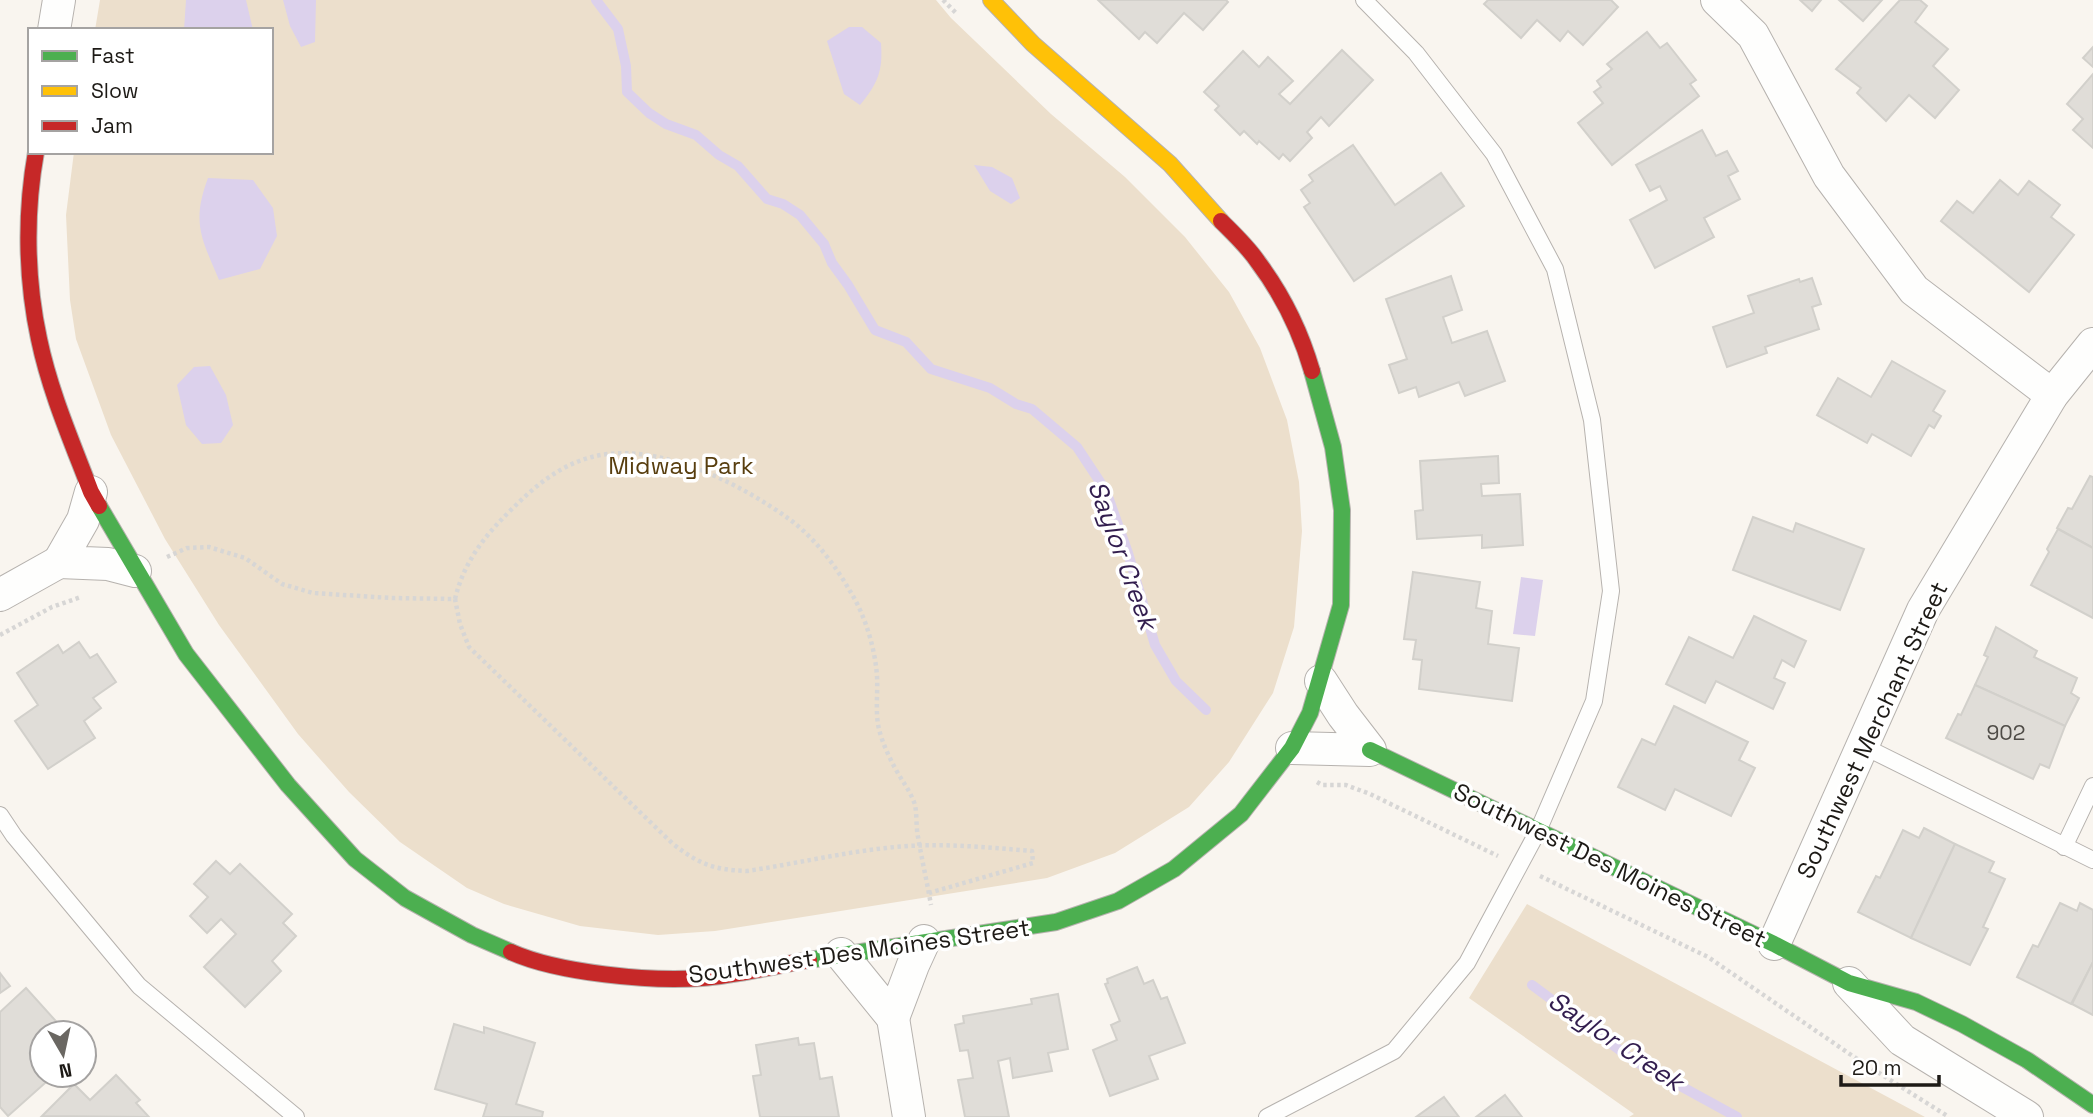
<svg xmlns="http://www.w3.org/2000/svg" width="2093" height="1117" font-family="'Space Grotesk',sans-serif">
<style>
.green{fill:#ecdfcc}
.water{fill:#dcd1ec}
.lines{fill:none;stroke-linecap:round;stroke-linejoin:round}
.stream{stroke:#dcd1ec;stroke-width:10}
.building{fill:#e0ddd8;stroke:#d2d0cb;stroke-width:2}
.lane-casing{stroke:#b6b2ae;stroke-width:18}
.street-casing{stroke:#b6b2ae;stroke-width:34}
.fast-casing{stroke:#b6b2ae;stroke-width:18}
.slow-casing{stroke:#b6b2ae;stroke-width:18}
.jam-casing{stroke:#b6b2ae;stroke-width:18}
.path{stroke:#d7d6d5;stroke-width:4.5;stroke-dasharray:3.5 3.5;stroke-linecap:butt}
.lane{stroke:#fefefd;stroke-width:16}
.street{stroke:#fefefd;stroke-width:32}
.fast{stroke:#4caf50;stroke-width:16}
.slow{stroke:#ffc107;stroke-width:16}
.jam{stroke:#c62828;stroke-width:16}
.labels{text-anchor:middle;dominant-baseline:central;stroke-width:7;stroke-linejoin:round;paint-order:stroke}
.number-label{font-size:21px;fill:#4e4b46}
.park-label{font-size:24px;fill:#583e0f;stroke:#fff}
.street-label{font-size:24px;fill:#1d1a16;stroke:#fff}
.water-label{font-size:26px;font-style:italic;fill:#321d4e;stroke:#fff}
</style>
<rect width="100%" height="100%" fill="#f9f5ef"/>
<g class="green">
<polygon points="100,0 936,0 951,18 1051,114 1125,177 1185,237 1229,292 1260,348 1287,420 1299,482 1302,531 1294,627 1273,693 1229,762 1189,807 1115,853 1047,878 715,931 658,935 580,926 504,904 467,888 400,842 349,792 298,734 219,625 165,539 111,435 76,339 70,300 66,215 74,152 271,152 271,30 95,30"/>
<polygon points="1527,904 1925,1117 1629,1117 1634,1114 1469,998"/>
</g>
<g class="water">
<polygon points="186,0 246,0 253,30 184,30"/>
<polygon points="283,0 316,0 315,42 301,47 290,26"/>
<path d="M 849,27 L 862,27 L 881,43 C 883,71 878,83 860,105 L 844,94 L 827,41 Z"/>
<polygon points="974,165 992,167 1012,178 1020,198 1011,204 990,191"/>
<path d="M 208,178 L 253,180 L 273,208 L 277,236 L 260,269 L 219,280 C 202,239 191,223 208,178 Z"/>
<polygon points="210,366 226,395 233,425 221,443 202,444 186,425 177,385 194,367"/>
<polygon points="1521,577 1543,580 1535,636 1513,634"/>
</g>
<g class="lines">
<g class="stream">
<polyline points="596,0 618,29 626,66 627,92 649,113 666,124 696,135 719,155 738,166 767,199 783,204 800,215 824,244 832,263 848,285 875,330 906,342 931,369 990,388 1016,404 1032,409 1077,447 1106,491 1128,553 1155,645 1176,681 1206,710"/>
<polyline points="1532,985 1633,1060 1737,1117"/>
</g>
</g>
<g class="building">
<polygon points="1098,0 1226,0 1228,2 1203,30 1184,13 1157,43 1145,32 1139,39"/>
<polygon points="1488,0 1611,0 1618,7 1583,45 1568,31 1560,41 1537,20 1521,38 1484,4"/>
<polygon points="1800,0 1821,0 1812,11"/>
<polygon points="1839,0 1882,0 1863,21"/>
<polygon points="1900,0 1920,0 1927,6 1915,22 1948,49 1933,66 1959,90 1935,118 1909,95 1886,121 1857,93 1861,88 1836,69"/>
<polygon points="1647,32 1660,48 1667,43 1696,80 1690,84 1699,96 1612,165 1578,123 1603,103 1594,92 1601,87 1597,81 1612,69 1607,64"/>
<polygon points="2093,47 2093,67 2083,58"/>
<polygon points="1342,50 1373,80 1329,126 1321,117 1307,132 1312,138 1290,161 1283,154 1279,159 1259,141 1257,144 1244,131 1240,135 1215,110 1219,106 1204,92 1243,51 1259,67 1268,57 1293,81 1279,94 1290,104"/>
<polygon points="2093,74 2093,148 2073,130 2083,119 2067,104"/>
<polygon points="1702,130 1716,156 1727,151 1738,171 1728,176 1740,199 1704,218 1714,237 1655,268 1630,220 1667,200 1660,186 1650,191 1636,165"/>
<polygon points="1353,145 1395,205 1441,173 1464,206 1354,281 1304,207 1310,203 1301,190 1313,181 1309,175"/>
<polygon points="2000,180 2018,195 2029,181 2060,205 2051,217 2074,235 2029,292 1941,221 1957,201 1973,213"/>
<polygon points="1451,276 1462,310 1443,317 1452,343 1487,331 1505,381 1465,396 1459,382 1419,397 1416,387 1399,393 1389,365 1407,359 1386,299"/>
<polygon points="1812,278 1821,304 1812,307 1819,329 1765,347 1767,353 1727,367 1713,327 1754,313 1748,296 1799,279 1800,282"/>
<polygon points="1892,361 1945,391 1933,411 1941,416 1934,428 1929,425 1911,456 1872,434 1867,443 1817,415 1838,378 1871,397"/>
<polygon points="1498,456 1499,483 1481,484 1482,496 1520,494 1523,545 1482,548 1482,535 1417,539 1415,511 1423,510 1420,461"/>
<polygon points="2090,476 2093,477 2093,548 2057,528 2068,508 2072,509"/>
<polygon points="1753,517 1793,532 1796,523 1864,549 1840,610 1733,570"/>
<polygon points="2058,529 2093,548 2093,618 2031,585 2049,552 2047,549"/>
<polygon points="1413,572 1480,582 1476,608 1492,611 1488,644 1519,648 1512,701 1419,689 1422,660 1413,659 1416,640 1404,639"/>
<polygon points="1754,616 1806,641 1794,667 1782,660 1774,678 1785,683 1773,709 1716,681 1705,703 1666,684 1689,637 1733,658"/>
<polygon points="1996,627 2037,651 2034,657 2077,678 2071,693 2079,698 2065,726 1975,685 1988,657 1984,655"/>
<polygon points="79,642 90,658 97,654 116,682 93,698 101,708 84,721 95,738 48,769 15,721 38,705 17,673 58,645 63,653"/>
<polygon points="1975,685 2065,726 2049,768 2040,764 2033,779 1946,738 1958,714 1961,715"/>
<polygon points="1674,706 1748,742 1739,760 1755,768 1731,816 1675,789 1665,810 1618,787 1642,739 1655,745"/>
<polygon points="1924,828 1955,844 1911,938 1858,912 1876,876 1880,878 1903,830 1919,838"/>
<polygon points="1955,844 1994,862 1989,872 2005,879 1983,927 1988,929 1970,965 1911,938"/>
<polygon points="216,861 230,874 240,864 292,914 283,923 296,936 272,961 281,971 245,1007 204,967 236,934 221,919 207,933 190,916 208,897 194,884"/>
<polygon points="2060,903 2077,911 2080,903 2093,910 2093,962 2071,1004 2017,977 2033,945 2038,947"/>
<polygon points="2093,962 2093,1015 2072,1004"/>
<polygon points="1137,967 1144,984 1153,980 1161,999 1167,997 1185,1043 1149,1056 1158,1079 1110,1096 1093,1050 1117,1040 1111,1025 1120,1021 1105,984 1108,983 1107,979"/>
<polygon points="0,973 10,986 0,993"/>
<polygon points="26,988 63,1029 58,1033 42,1033 42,1075 54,1075 8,1116 0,1107 0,1012"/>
<polygon points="1058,994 1068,1049 1048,1053 1052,1071 1013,1078 1010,1058 998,1061 1009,1117 965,1117 958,1080 973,1078 968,1050 960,1051 955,1025 964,1023 963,1016 1032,1004 1031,999"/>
<polygon points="454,1024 484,1033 484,1027 535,1043 516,1104 543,1112 542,1117 483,1117 487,1104 435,1089"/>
<polygon points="798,1038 799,1045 814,1043 820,1079 832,1077 839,1117 760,1117 753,1076 761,1075 756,1045"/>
<polygon points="116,1075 140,1100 136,1103 149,1117 42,1116 74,1084 90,1100"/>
<polygon points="1505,1095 1522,1117 1476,1117"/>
<polygon points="1444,1097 1459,1117 1416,1117"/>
</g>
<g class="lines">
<g class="lane-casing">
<g id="lane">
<polyline points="1863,746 2093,860"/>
<polyline points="0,815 14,836 139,986 296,1117"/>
<polyline points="2064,847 2093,786"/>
<polyline points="1267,1117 1394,1051 1467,963 1538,831 1594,701 1611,591 1592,420 1555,269 1494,154 1416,53 1364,0"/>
</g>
</g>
<g class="street-casing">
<g id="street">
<polyline points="1717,0 1753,35 1829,176 1914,290 2052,395"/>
<polyline points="54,30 59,0"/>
<polyline points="91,492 83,520 59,562 108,564 135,571"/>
<polyline points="0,595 59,562"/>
<polyline points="1292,748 1370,750 1343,715 1321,681"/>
<polyline points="1774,944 1923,610 2052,395 2093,344"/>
<polyline points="841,954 893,1018 913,965 924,941"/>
<polyline points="1849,983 1902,1040 2027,1117"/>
<polyline points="893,1018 909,1117"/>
</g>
</g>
<g class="fast-casing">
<g id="fast">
<polyline points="99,506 186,654 288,785 355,859 405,898 472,935 511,952"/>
<polyline points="1370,750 1774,944 1849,983 1916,1002 1962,1024 2027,1060 2093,1105"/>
<polyline points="809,960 1056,922 1118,901 1174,869 1241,814 1292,748 1310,713 1341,605 1342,510 1333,447 1312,371"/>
</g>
</g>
<g class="slow-casing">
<polyline id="slow" points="991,0 1033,44 1170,164 1221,221"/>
</g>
<g class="jam-casing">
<g id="jam">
<path d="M 36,152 C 25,213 26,279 39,339 C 50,392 72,442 91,492 L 99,506"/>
<path d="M 1221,221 C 1234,234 1248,247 1258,262 C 1282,294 1301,333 1312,371"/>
<path d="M 511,952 C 558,973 651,982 702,978 C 738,975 774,966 809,960"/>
</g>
</g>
<g class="path">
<polyline points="943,0 957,14"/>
<path d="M 167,557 L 187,548 L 209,547 L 245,558 L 282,584 L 313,593 L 391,598 L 455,599 L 460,624 L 469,647 L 673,844 C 699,864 714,870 747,871 C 794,864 840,853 886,848 C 935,842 983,847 1032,851 L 1033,863 L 929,893"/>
<path d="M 455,599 C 464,561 486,534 514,507 C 540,481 570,458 608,454 C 668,447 742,485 789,519 C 814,537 835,565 850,591 C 865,615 875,648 877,676 C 878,693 875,713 879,729 C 882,742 889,757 895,768 C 902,781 911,792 915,805 C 917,815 916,827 918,837 C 922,860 927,882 931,905"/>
<polyline points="0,635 52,607 81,597"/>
<polyline points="1317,782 1322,785 1346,785 1370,794 1498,856"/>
<polyline points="1540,876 1708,957 1860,1061 1949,1117"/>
</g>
<use href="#lane" class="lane"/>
<use href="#street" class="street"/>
<use href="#fast" class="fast"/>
<use href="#slow" class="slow"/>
<use href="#jam" class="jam"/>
</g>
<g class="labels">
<g class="number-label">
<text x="2006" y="732">902</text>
</g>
<g class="park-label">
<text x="681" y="465">Midway Park</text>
</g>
<g class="street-label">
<text transform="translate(1872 730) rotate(-65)">Southwest Merchant Street</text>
<text transform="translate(1610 865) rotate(26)">Southwest Des Moines Street</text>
<text transform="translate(859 951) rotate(-8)">Southwest Des Moines Street</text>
</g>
<g class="water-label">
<text transform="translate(1123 555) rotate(70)">Saylor Creek</text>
<text transform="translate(1616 1041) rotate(34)">Saylor Creek</text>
</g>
</g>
<rect x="28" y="28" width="245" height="126" fill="#ffffff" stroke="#a5a3a2" stroke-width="2"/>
<rect x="42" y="51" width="35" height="10" fill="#4caf50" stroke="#a5a3a2" stroke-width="2"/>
<text x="91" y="63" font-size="21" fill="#1d1a16">Fast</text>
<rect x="42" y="86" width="35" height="10" fill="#ffc107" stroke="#a5a3a2" stroke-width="2"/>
<text x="91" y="98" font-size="21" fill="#1d1a16">Slow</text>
<rect x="42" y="121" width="35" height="10" fill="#c62828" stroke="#a5a3a2" stroke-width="2"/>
<text x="91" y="133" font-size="21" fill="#1d1a16">Jam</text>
<g transform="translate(63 1054) rotate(171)"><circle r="33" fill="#ffffff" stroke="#a5a3a2" stroke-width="2"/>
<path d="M0-5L12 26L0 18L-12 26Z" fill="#6a6762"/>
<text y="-10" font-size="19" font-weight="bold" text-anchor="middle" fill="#1d1a16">N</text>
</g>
<path d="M1841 1075v10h98v-10" fill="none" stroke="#1d1a16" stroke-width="3.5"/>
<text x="1852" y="1075" font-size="21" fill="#1d1a16" stroke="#ffffff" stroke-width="5" paint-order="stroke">20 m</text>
</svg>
